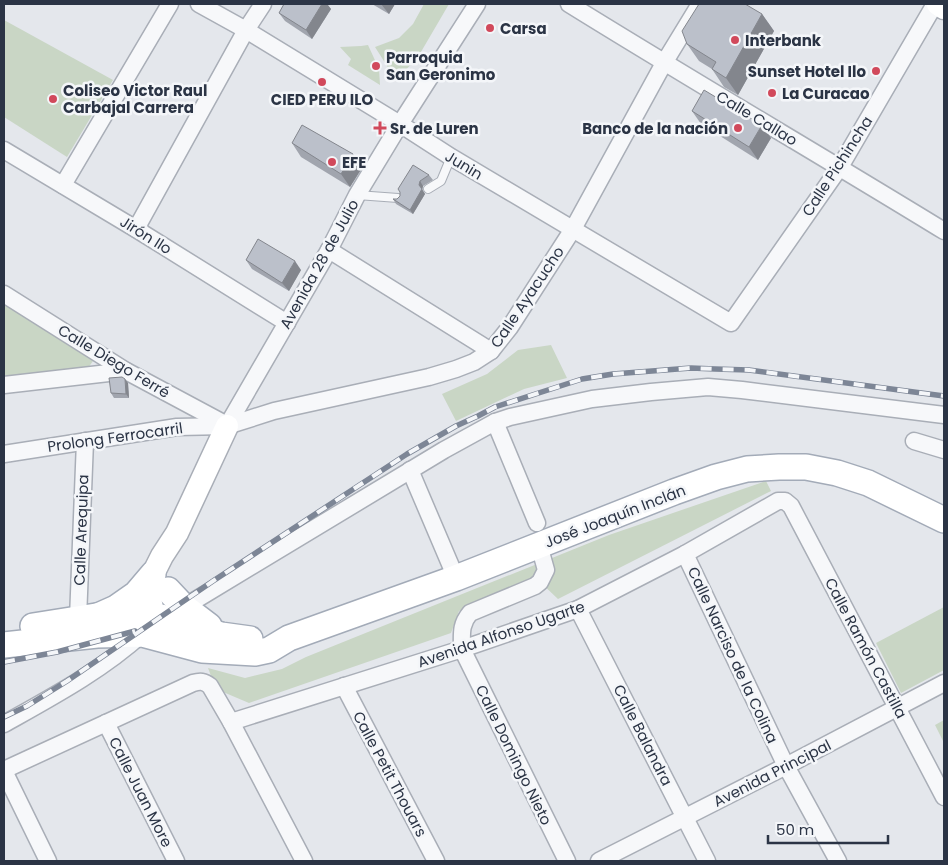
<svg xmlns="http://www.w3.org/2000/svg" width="948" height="865" font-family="Poppins,sans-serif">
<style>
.green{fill:#c9d6c5}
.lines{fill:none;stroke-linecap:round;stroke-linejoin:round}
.lane-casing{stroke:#a9aeb7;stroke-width:10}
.street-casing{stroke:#a9aeb7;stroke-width:19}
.secondary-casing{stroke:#a9aeb7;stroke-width:25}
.primary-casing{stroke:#a3abb8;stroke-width:28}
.lane{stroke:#f7f8fa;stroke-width:8}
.street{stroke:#f7f8fa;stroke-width:16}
.secondary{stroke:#fff;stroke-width:22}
.primary{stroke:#fff;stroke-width:25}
.rail-casing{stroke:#7d8696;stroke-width:5.5}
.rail{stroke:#f4f6f9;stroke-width:4;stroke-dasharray:11;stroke-linecap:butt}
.wall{fill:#a1a5ae}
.shaded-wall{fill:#83868d}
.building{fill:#bbc0ca;stroke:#83868d}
.poi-dot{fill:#d1495b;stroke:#f4f6f9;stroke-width:2}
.labels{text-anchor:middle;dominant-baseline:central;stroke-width:5;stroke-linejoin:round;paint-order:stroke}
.poi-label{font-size:15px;font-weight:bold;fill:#2b3445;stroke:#f4f6f9;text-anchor:start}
.street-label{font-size:15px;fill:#2b3445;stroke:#f4f6f9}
</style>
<rect width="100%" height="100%" fill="#e4e7ec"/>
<g class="green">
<polygon points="424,4 449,4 418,57 401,75 389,69 375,47 399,38 413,24"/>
<polygon points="4,20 113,80 67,157 4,117"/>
<polygon points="368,45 379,69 380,85 348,65 351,59 340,47 361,46"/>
<polygon points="4,303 93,361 88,368 4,378"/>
<polygon points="551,345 567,378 524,389 456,421 442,394 487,374 518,350"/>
<polygon points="766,481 771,491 558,599 538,580 459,611 451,633 249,703 216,689 208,668 245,678 282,669 306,657 609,535"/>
<polygon points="944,607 944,670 901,693 876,643"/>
<polygon points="944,720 944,743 935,725"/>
</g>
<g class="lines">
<g class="lane-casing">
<g id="lane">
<polyline points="428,189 441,181 451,157"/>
<polyline points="357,195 398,198"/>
</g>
</g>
<g class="street-casing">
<g id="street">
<polyline points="199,4 246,30 400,124 451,157 731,323 840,167 935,4"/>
<path d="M 569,4 C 693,81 820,155 944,231"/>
<polyline points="4,150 136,229 287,323"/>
<polyline points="63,185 170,4"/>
<polyline points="136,229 246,30 263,4"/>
<polyline points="329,250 491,351"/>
<polyline points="4,294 126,371 225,424"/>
<polyline points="4,385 126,371"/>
<polyline points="495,422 537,523"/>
<polyline points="227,426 329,250 357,195 400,124 477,4"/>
<polyline points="914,441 944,450"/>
<polyline points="4,454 177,427 227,426 274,411 429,377 456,369 474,362 491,351 510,327 573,229 664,63 700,4"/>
<polyline points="410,470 456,578"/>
<path d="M 539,545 L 546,570 L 540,582 L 535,586 L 470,613 C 460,625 462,634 462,649 L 567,861"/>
<polyline points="685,554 786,766 838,861"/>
<polyline points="578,609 707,861"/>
<polyline points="176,610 184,607 444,450 495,422 510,417 592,399 651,392 708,387 742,390 944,415"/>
<polyline points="78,619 85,441"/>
<polyline points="344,686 436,861"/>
<polyline points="231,722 462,649 578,609 685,554 778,501 785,501 791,506 944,797"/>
<polyline points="106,723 176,861"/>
<path d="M 4,724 C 52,697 101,671 142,634"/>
<path d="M 4,770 L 193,683 C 200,681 204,681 210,686 L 231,722 L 304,861"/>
<polyline points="4,771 48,861"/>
<polyline points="599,861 786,766 944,683"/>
</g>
</g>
<g class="secondary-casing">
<g id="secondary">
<polyline points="938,4 944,8"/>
<polyline points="156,617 152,608 150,599 153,574 162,556 177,533 227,426"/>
</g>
</g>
<g class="primary-casing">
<g id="primary">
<polyline points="168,590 184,607 209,626"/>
<polyline points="98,616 116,608 136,594 153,574"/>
<polyline points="33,626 96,616 161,617 221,635 250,639"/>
<polyline points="4,645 97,635 142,634 202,650 255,653 269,650 289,638 456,578 674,492 716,477 747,469 779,467 806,467 837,473 868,483 944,520"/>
</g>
</g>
<use href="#lane" class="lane"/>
<use href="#street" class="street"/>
<use href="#secondary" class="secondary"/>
<use href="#primary" class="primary"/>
<g class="rail-casing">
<g id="rail">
<polyline points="4,662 57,652 135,631"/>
<polyline points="4,717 27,706 67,681 213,581 407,454 456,426 478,416 495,407 582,379 613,374 691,368 715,369 749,370 944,396"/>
</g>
</g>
<use href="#rail" class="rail"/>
</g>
<g class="wall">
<polygon points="284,4 327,4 331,9 312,39 285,21 279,13"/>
<polygon points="372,4 395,4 389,14"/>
<polygon points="762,14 774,31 738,95 724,87 712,69 699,61 687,44"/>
<polygon points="692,111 771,138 758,160 701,124"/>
<polygon points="292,143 362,168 350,187 301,157"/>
<polygon points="429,175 433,180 423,186 422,190 425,194 413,214 396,204 393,199 397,199 400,196 400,192"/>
<polygon points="246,260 301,270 289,291 252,269"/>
<polygon points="128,383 129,398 114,398 111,393"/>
</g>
<g class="shaded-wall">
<polygon points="322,4 327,4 331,9 312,39 306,30"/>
<polygon points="381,4 395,4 389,14"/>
<polygon points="762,14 774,31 738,95 726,78"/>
<polygon points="762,125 771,138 758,160 749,147"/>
<polygon points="353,154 362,168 350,187 341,174"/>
<polygon points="420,181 423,186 422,190 419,185"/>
<polygon points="422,189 425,194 413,214 410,210"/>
<polygon points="295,261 301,270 289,291 282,283"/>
<polygon points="125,379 128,383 129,398 126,394"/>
</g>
<g class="building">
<polygon points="284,4 322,4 306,30 279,13"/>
<polygon points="699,4 745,4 762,14 726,78 712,69 716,62 687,44 682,31"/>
<polygon points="704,90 762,125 749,147 692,111"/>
<polygon points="302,125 353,154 341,174 292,143"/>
<polygon points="413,165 429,175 420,181 419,185 422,189 410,210 393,199 397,199 400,196 400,192 398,189"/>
<polygon points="258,239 295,261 282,283 246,260"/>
<polygon points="122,377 125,379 126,394 111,393 109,378"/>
</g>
<g class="poi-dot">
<circle cx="490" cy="28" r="5"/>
<circle cx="735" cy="40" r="5"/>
<circle cx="376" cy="66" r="5"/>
<circle cx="876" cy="71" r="5"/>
<circle cx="322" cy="82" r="5"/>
<circle cx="772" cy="93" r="5"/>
<circle cx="53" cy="99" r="5"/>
<path d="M377.5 120.5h5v5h5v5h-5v5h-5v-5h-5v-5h5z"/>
<circle cx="738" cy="128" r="5"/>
<circle cx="332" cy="162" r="5"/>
</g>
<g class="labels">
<g class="poi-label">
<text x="500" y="28">Carsa</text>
<text x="745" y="40">Interbank</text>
<text x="386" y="57">Parroquia<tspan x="386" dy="17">San Geronimo</tspan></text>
<text x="866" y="71" text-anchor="end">Sunset Hotel Ilo</text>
<text x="63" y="90">Coliseo Victor Raul<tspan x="63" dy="17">Carbajal Carrera</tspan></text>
<text x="782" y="93">La Curacao</text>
<text x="322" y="99" text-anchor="middle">CIED PERU ILO</text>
<text x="390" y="128">Sr. de Luren</text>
<text x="728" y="128" text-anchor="end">Banco de la nación</text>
<text x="342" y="162">EFE</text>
</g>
<g class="street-label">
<text transform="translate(757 118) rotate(31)">Calle Callao</text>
<text transform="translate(464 165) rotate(31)">Junin</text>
<text transform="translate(837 166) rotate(-57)">Calle Pichincha</text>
<text transform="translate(146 235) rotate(32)">Jirón Ilo</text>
<text transform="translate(319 264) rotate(-61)">Avenida 28 de Julio</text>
<text transform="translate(527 297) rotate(-56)">Calle Ayacucho</text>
<text transform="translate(114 361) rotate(31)">Calle Diego Ferré</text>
<text transform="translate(115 437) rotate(-8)">Prolong Ferrocarril</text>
<text transform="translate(615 516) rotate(-21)">José Joaquín Inclán</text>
<text transform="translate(81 530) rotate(-88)">Calle Arequipa</text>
<text transform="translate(501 634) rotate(-19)">Avenida Alfonso Ugarte</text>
<text transform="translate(866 648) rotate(62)">Calle Ramón Castilla</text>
<text transform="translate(733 655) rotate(65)">Calle Narciso de la Colina</text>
<text transform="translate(643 735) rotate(63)">Calle Balandra</text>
<text transform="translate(514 755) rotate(64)">Calle Domingo Nieto</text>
<text transform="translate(772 773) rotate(-27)">Avenida Principal</text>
<text transform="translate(390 774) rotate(62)">Calle Petit Thouars</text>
<text transform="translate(141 792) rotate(63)">Calle Juan More</text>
</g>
</g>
<rect width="948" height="865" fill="none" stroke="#2b3445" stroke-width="10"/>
<path d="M768 835v8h120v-8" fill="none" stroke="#2b3445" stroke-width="2.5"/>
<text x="776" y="835" font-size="15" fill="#2b3445" stroke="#f4f6f9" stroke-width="4" paint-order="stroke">50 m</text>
</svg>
